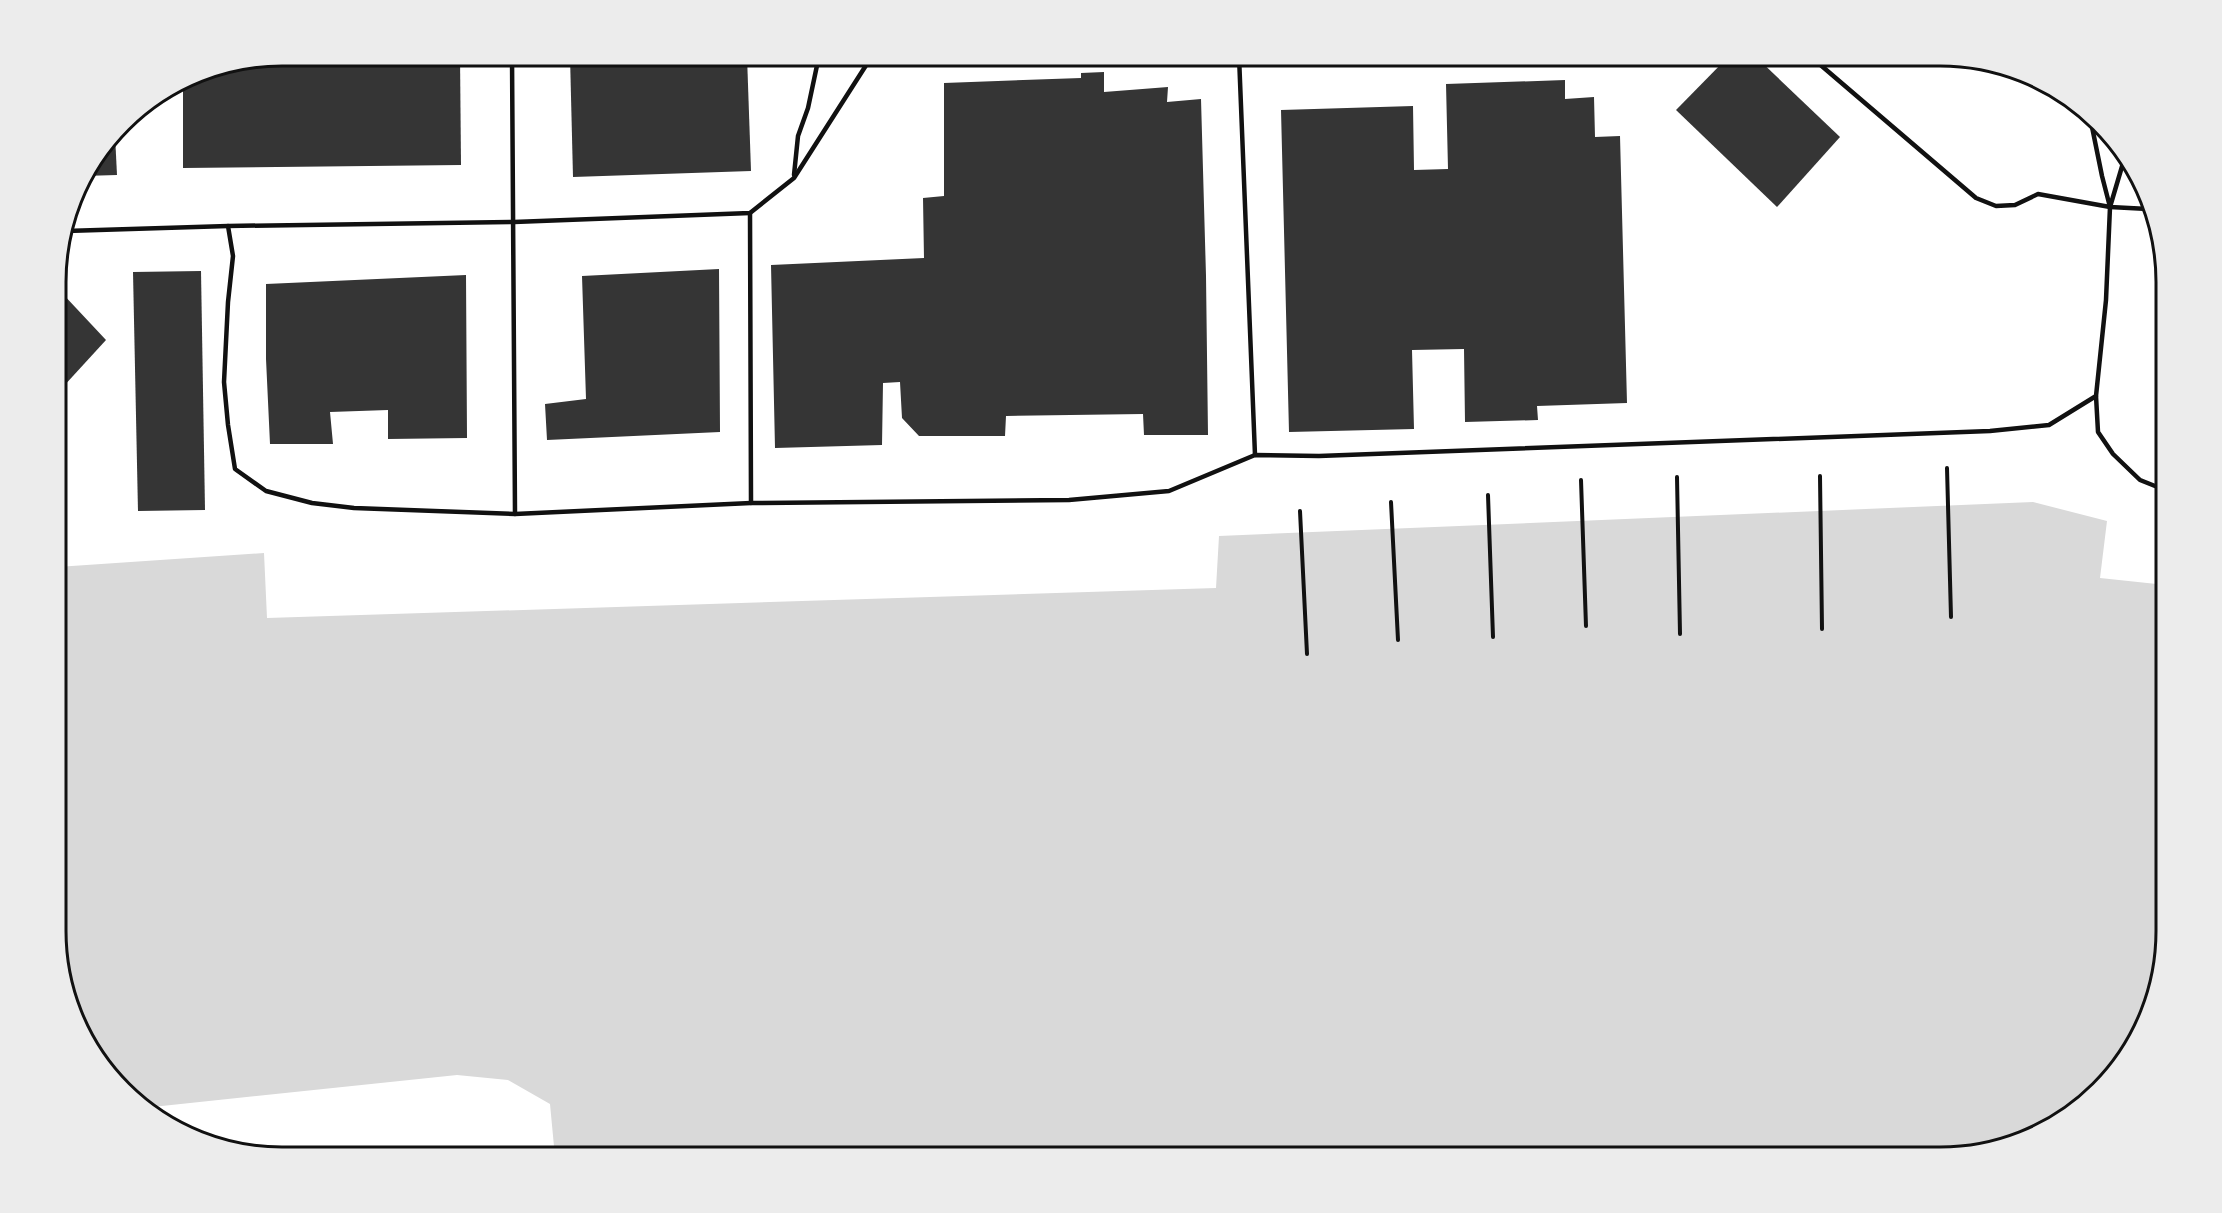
<svg xmlns="http://www.w3.org/2000/svg" width="2222" height="1213" font-family="'Crimson Pro',serif">
<style>
.water{fill:#d9d9d9}
.building{fill:#353535}
.lines{fill:none;stroke-linecap:round;stroke-linejoin:round}
.path{stroke:#111;stroke-width:4}
.service{stroke:#111;stroke-width:4.5}
.rim{fill:none;stroke:#111;stroke-width:3}
</style>
<rect width="100%" height="100%" fill="#fff"/>
<polygon class="water" points="2033,502 2107,521 2100,578 2166,585 2166,931 2143,1031 2110,1081 2065,1119 2012,1146 1954,1157 555,1157 550,1104 508,1080 457,1075 143,1108 133,1101 94,1057 57,961 57,567 264,553 267,618 1216,588 1219,536"/>
<g class="building">
<polygon points="282,56 460,56 461,165 183,168 183,80 196,73"/>
<polygon points="570,56 747,56 751,171 573,177"/>
<polygon points="1729,56 1755,56 1840,137 1777,207 1676,110"/>
<polygon points="1104,72 1104,92 1168,87 1167,102 1201,99 1206,276 1208,435 1144,435 1143,414 1006,416 1005,436 919,436 902,418 900,382 883,383 882,445 775,448 771,265 924,258 923,198 944,196 944,83 1081,78 1081,73"/>
<polygon points="1565,80 1565,99 1594,97 1595,137 1620,136 1627,403 1537,406 1538,420 1465,422 1464,349 1412,350 1414,429 1289,432 1281,110 1413,106 1414,170 1448,169 1446,84"/>
<polygon points="115,135 117,175 83,176 107,145"/>
<polygon points="719,269 720,432 547,440 545,404 586,399 582,276"/>
<polygon points="201,271 205,510 138,511 133,272"/>
<polygon points="466,275 467,438 388,439 388,410 330,412 333,444 270,444 266,359 266,284"/>
<polygon points="61,292 106,340 62,388 56,382 56,297"/>
</g>
<g class="lines">
<g class="path">
<polyline points="1947,468 1951,617"/>
<polyline points="1820,476 1822,629"/>
<polyline points="1677,477 1680,634"/>
<polyline points="1581,480 1586,626"/>
<polyline points="1488,495 1493,637"/>
<polyline points="1391,502 1398,640"/>
<polyline points="1300,511 1307,654"/>
</g>
<g class="service">
<polyline points="512,56 515,514"/>
<polyline points="872,56 794,178 750,213 514,222 228,226 233,256 228,302 224,382 228,425 235,469 266,491 312,503 354,508 515,514 751,503 1069,500 1169,491 1255,455 1319,456 1990,431 2049,425 2096,396 2106,300 2110,207"/>
<polyline points="1239,56 1255,455"/>
<polyline points="1810,56 1976,198 1996,206 2015,205 2038,194 2110,207 2148,209"/>
<polyline points="2089,112 2102,176 2110,207 2126,153"/>
<polyline points="794,175 798,136 808,108 819,56"/>
<polyline points="750,213 751,503"/>
<polyline points="66,231 228,226"/>
<polyline points="2096,396 2098,432 2113,454 2140,480 2165,490"/>
</g>
</g>
<path d="M0 0H2222V1213H0ZM282 66H1940A216 216 0 0 1 2156 282V931A216 216 0 0 1 1940 1147H282A216 216 0 0 1 66 931V282A216 216 0 0 1 282 66Z" fill="#ececec" fill-rule="evenodd"/>
<path class="rim" d="M282 66H1940A216 216 0 0 1 2156 282V931A216 216 0 0 1 1940 1147H282A216 216 0 0 1 66 931V282A216 216 0 0 1 282 66Z"/>
</svg>
